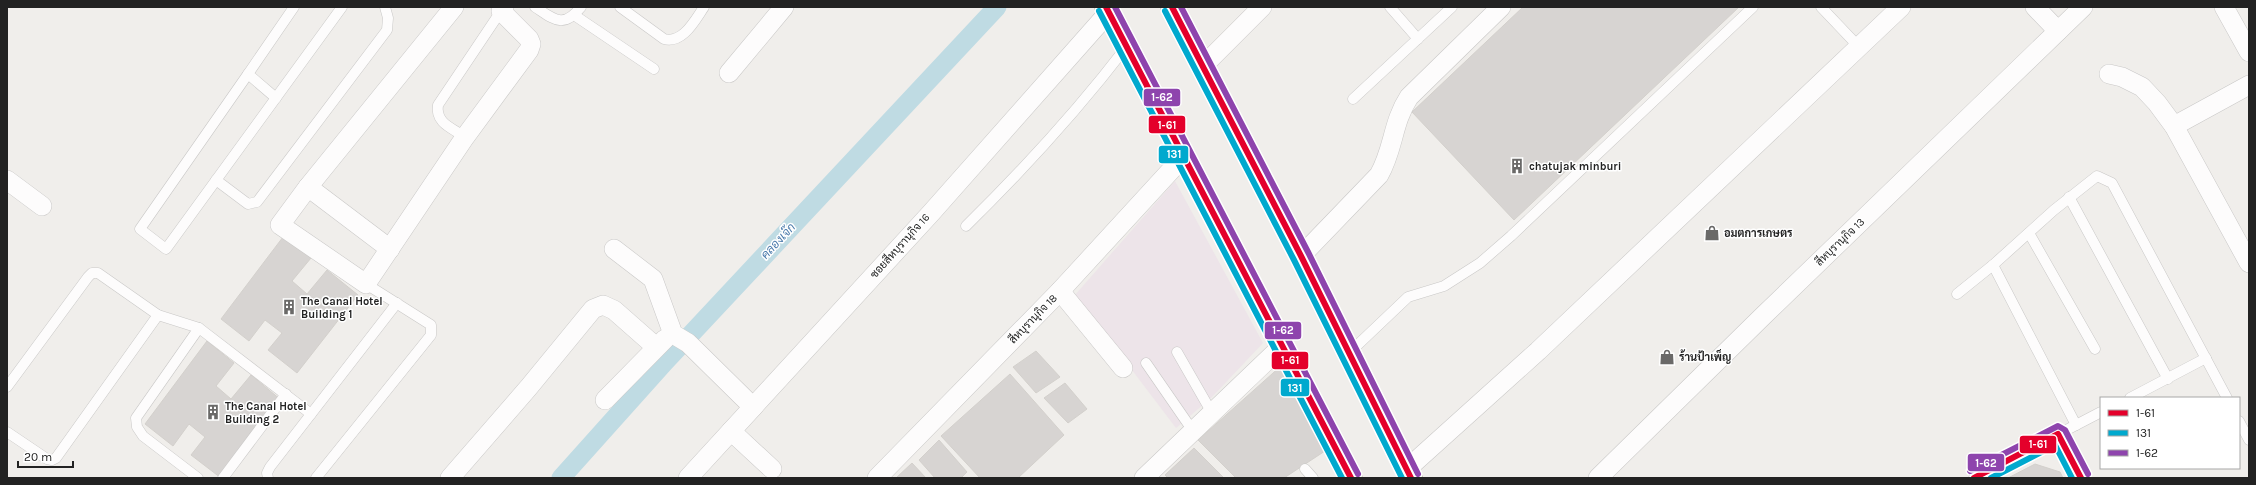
<svg xmlns="http://www.w3.org/2000/svg" width="2256" height="485" font-family="Karla,Sarabun,sans-serif">
<style>
.industrial{fill:#ede4e9}
.lines{fill:none;stroke-linecap:round;stroke-linejoin:round}
.canal{stroke:#bfdbe3;stroke-width:19}
.building{fill:#d7d4d2;stroke:#d3d0cc}
.service-casing{stroke:#c9c8c7;stroke-width:11}
.minor-casing{stroke:#c9c8c7;stroke-width:20}
.secondary-casing{stroke:#999a82;stroke-width:23}
.service{stroke:#fdfcfc;stroke-width:10}
.minor{stroke:#fdfcfc;stroke-width:19}
.secondary{stroke:#f4f4ed;stroke-width:22}
.bus-1-casing{stroke:#fff;stroke-width:9}
.bus-2-casing{stroke:#fff;stroke-width:9}
.bus-3-casing{stroke:#fff;stroke-width:9}
.bus-1{stroke:#e4002b;stroke-width:6}
.bus-2{stroke:#00a9ce;stroke-width:6}
.bus-3{stroke:#8e44ad;stroke-width:6}
.labels{text-anchor:middle;dominant-baseline:central;stroke-width:3;stroke-linejoin:round;paint-order:stroke}
.poi-label{font-size:11px;font-weight:bold;fill:#222;stroke:#fff;text-anchor:start}
.street-label{font-size:11px;fill:#222;stroke:#fff}
.water-label{font-size:12px;font-style:italic;fill:#4a7aab;stroke:#fff}
.line-badge{stroke:#fff;stroke-width:1.5}
.badge-label{font-size:11px;text-anchor:middle;font-weight:bold;fill:#fff}
</style>
<rect width="100%" height="100%" fill="#f0eeeb"/>
<polygon class="industrial" points="1175,181 1263,343 1212,397 1176,428 1075,295"/>
<g class="lines">
<polyline class="canal" points="561,478 664,363 997,7"/>
</g>
<g class="building">
<polygon points="1523,7 1739,7 1514,220 1412,112"/>
<polygon points="283,237 311,258 292,281 307,294 327,270 358,295 297,373 268,350 282,333 265,320 249,341 221,319"/>
<polygon points="207,341 234,363 216,386 231,399 251,375 281,400 221,478 191,455 205,437 189,424 173,446 145,424"/>
<polygon points="1036,351 1060,377 1036,393 1013,367"/>
<polygon points="1282,365 1328,449 1284,478 1236,478 1198,440"/>
<polygon points="1010,374 1064,435 1018,478 980,478 941,436"/>
<polygon points="1065,383 1087,409 1068,423 1044,398"/>
<polygon points="939,440 967,472 961,478 935,478 919,460"/>
<polygon points="1194,448 1224,478 1168,478 1165,475"/>
<polygon points="912,463 926,478 896,478"/>
<polygon points="2035,464 2060,472 2063,478 2008,478"/>
</g>
<g class="lines">
<g class="service-casing">
<g id="service">
<path d="M 535,7 C 555,20 563,29 581,7"/>
<path d="M 620,7 L 664,39 C 683,44 695,20 704,7"/>
<polyline points="1390,7 1418,39"/>
<polyline points="1821,7 1859,47"/>
<polyline points="574,15 654,69"/>
<polyline points="248,74 140,229 166,249 342,7"/>
<polyline points="276,98 248,74 294,7"/>
<polyline points="1353,99 1452,7"/>
<path d="M 465,137 C 452,128 435,123 438,105 L 501,11"/>
<polyline points="216,180 248,204 257,202 387,30 388,18 385,7"/>
<polyline points="2069,197 2168,379"/>
<path d="M 966,226 C 1023,170 1078,110 1127,46"/>
<polyline points="2029,233 2095,349"/>
<polyline points="1957,294 1993,265"/>
<polyline points="1177,352 1212,413"/>
<polyline points="1349,353 1408,297 1444,286 1480,263 1511,236 1753,7"/>
<polyline points="1146,363 1193,431"/>
<polyline points="7,387 88,277 92,273 98,273 158,315 199,328 311,414"/>
<polyline points="2130,398 2206,358"/>
<polyline points="2239,421 2249,440"/>
<polyline points="2076,425 1993,265 2054,210 2097,176 2112,183 2227,398"/>
<polyline points="7,432 47,459 52,460 56,458 158,315"/>
<polyline points="2058,434 2081,478"/>
<polyline points="1305,469 1313,478"/>
<polyline points="198,478 143,436 137,427 136,418 199,328"/>
<polyline points="223,478 286,394"/>
<polyline points="268,478 267,473 270,467 397,303"/>
<polyline points="316,478 431,335 431,325 366,284"/>
<polyline points="1974,478 2101,412"/>
</g>
</g>
<g class="minor-casing">
<g id="minor">
<polyline points="454,7 308,187 280,225 366,284 465,137 529,50 531,44 529,39 501,11 504,7"/>
<polyline points="2035,7 2058,31"/>
<polyline points="2224,7 2249,52"/>
<polyline points="1202,67 1262,7"/>
<polyline points="729,73 784,7"/>
<polyline points="2109,74 2122,77 2142,87 2157,103 2174,126 2249,263"/>
<polyline points="2174,126 2249,85"/>
<polyline points="7,180 42,206"/>
<polyline points="308,187 390,249"/>
<polyline points="614,249 653,279 673,334 688,343 753,407"/>
<path d="M 1301,256 L 1379,175 C 1394,149 1392,123 1409,97 L 1501,7"/>
<polyline points="1060,291 1123,368"/>
<polyline points="605,400 665,339"/>
<polyline points="731,431 772,469"/>
<polyline points="1407,469 1538,351 1901,7"/>
<polyline points="450,478 529,387 593,309 603,305 614,310 656,347"/>
<polyline points="688,478 931,213 1109,12"/>
<polyline points="877,478 1060,291 1184,156"/>
<polyline points="1144,478 1283,345"/>
<polyline points="1598,478 1763,316 2083,7"/>
</g>
</g>
<g class="secondary-casing">
<g id="secondary">
<polyline points="1106,7 1351,478"/>
<polyline points="1172,7 1301,256 1411,478"/>
</g>
</g>
<use href="#service" class="service"/>
<use href="#minor" class="minor"/>
<use href="#secondary" class="secondary"/>
<g class="bus-1-casing">
<g id="bus-1">
<polyline points="1106,7 1351,478"/>
<polyline points="1172,7 1301,256 1411,478"/>
<polyline points="1974,478 2058,434 2081,478"/>
</g>
</g>
<g class="bus-2-casing">
<g id="bus-2">
<polyline points="1099,11 1342,478"/>
<polyline points="1165,11 1294,260 1402,478"/>
<polyline points="1991,478 2055,445 2072,478"/>
</g>
</g>
<g class="bus-3-casing">
<g id="bus-3">
<polyline points="1115,7 1358,474"/>
<polyline points="1181,7 1308,252 1418,474"/>
<polyline points="1970,471 2058,426 2065,430 2088,474"/>
</g>
</g>
<use href="#bus-1" class="bus-1"/>
<use href="#bus-2" class="bus-2"/>
<use href="#bus-3" class="bus-3"/>
</g>
<defs>
<g id="building-bare" transform="scale(1.2)"><path d="M-4-6H4V6H1V3H-1V6H-4ZM-2.5-4.3h1.7v1.8h-1.7ZM.8-4.3h1.7v1.8H.8ZM-2.5-1h1.7V.8h-1.7ZM.8-1h1.7V.8H.8Z" fill="#6a6968" stroke="#fff" stroke-width="2.5" paint-order="stroke"/></g>
<g id="shop-bare" transform="scale(1.2)"><path d="M-5-2.5h2.3a2.7 3.5 0 0 1 5.4 0H5L5.5 6h-11ZM-1.5-2.5h3a1.5 2.3 0 0 0-3 0Z" fill="#6a6968" stroke="#fff" stroke-width="2.5" paint-order="stroke"/></g>
</defs>
<g fill-rule="evenodd">
<use href="#building-bare" x="1517" y="166"/>
<use href="#shop-bare" x="1712" y="233"/>
<use href="#building-bare" x="289" y="307"/>
<use href="#shop-bare" x="1667" y="357"/>
<use href="#building-bare" x="213" y="412"/>
</g>
<g class="labels">
<g class="poi-label">
<text x="1529" y="166">chatujak minburi</text>
<text x="1724" y="233">อมตการเกษตร</text>
<text x="301" y="301">The Canal Hotel<tspan x="301" dy="13">Building 1</tspan></text>
<text x="1679" y="357">ร้านป้าเพ็ญ</text>
<text x="225" y="406">The Canal Hotel<tspan x="225" dy="13">Building 2</tspan></text>
</g>
<g class="street-label">
<text transform="translate(1840 242) rotate(-44)">สีหบุรานุกิจ 13</text>
<text transform="translate(900 246) rotate(-48)">ซอยสีหบุรานุกิจ 16</text>
<text transform="translate(1033 319) rotate(-46)">สีหบุรานุกิจ 18</text>
</g>
<g class="water-label">
<text transform="translate(778 241) rotate(-47)">คลองเจ๊ก</text>
</g>
</g>
<g class="line-badge">
<rect x="1143" y="88" width="38" height="19" rx="4" fill="#8e44ad"/>
<rect x="1148" y="115" width="38" height="19" rx="4" fill="#e4002b"/>
<rect x="1158" y="145" width="31" height="19" rx="4" fill="#00a9ce"/>
<rect x="1264" y="321" width="38" height="19" rx="4" fill="#8e44ad"/>
<rect x="1271" y="351" width="38" height="19" rx="4" fill="#e4002b"/>
<rect x="1280" y="378" width="30" height="19" rx="4" fill="#00a9ce"/>
<rect x="2019" y="435" width="38" height="19" rx="4" fill="#e4002b"/>
<rect x="1967" y="453" width="38" height="19" rx="4" fill="#8e44ad"/>
</g>
<g class="badge-label">
<text x="1162" y="101">1-62</text>
<text x="1167" y="129">1-61</text>
<text x="1174" y="158">131</text>
<text x="1283" y="334">1-62</text>
<text x="1290" y="364">1-61</text>
<text x="1295" y="392">131</text>
<text x="2038" y="448">1-61</text>
<text x="1986" y="467">1-62</text>
</g>
<rect width="2256" height="485" fill="none" stroke="#222222" stroke-width="16"/>
<rect x="2100" y="397" width="140" height="72" fill="#ffffff" stroke="#a7a7a7"/>
<rect x="2108" y="410" width="20" height="6" fill="#e4002b" stroke="#a7a7a7"/>
<text x="2136" y="417" font-size="12" fill="#222222">1-61</text>
<rect x="2108" y="430" width="20" height="6" fill="#00a9ce" stroke="#a7a7a7"/>
<text x="2136" y="437" font-size="12" fill="#222222">131</text>
<rect x="2108" y="450" width="20" height="6" fill="#8e44ad" stroke="#a7a7a7"/>
<text x="2136" y="457" font-size="12" fill="#222222">1-62</text>
<path d="M18 461v6h55v-6" fill="none" stroke="#222222" stroke-width="2"/>
<text x="24" y="461" font-size="12" fill="#222222" stroke="#ffffff" stroke-width="3" paint-order="stroke">20 m</text>
</svg>
